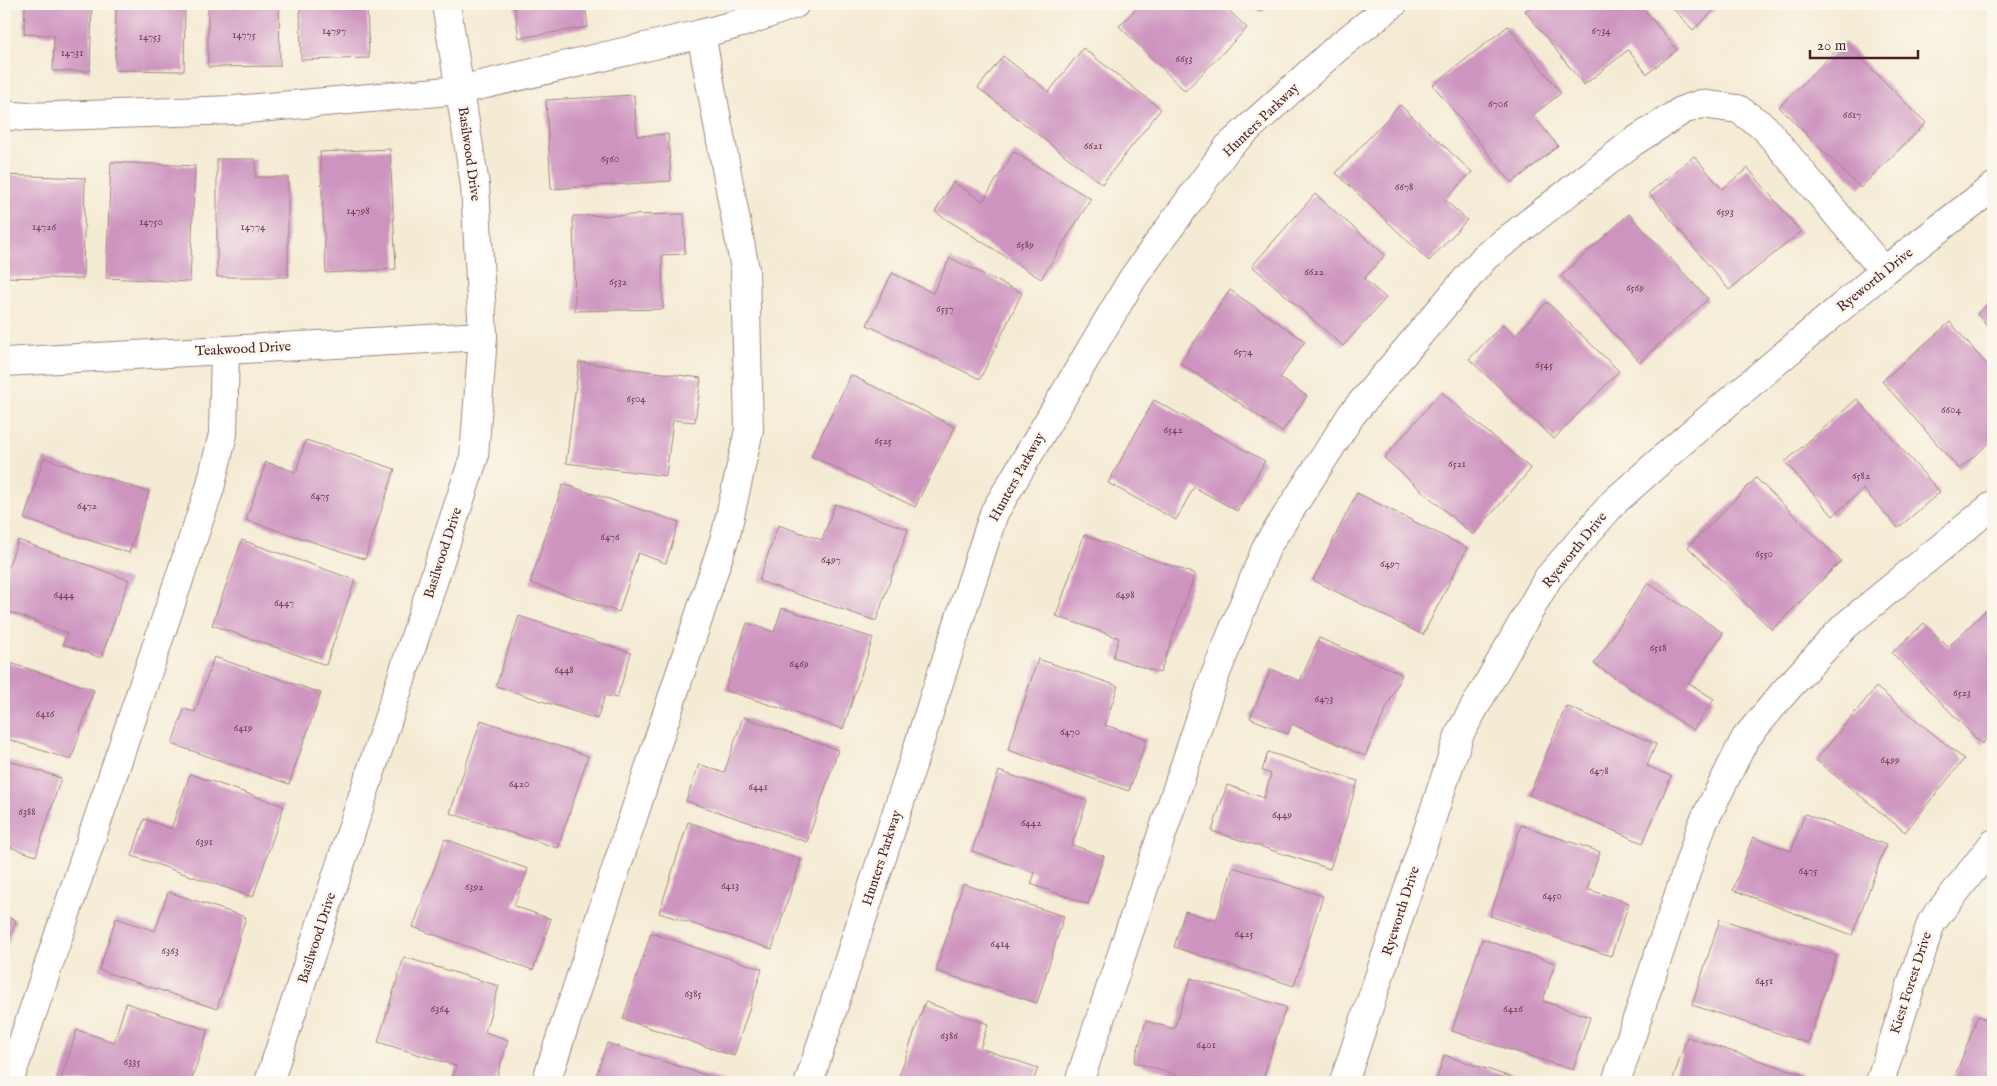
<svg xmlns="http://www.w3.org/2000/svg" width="1997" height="1086" font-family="'IM FELL English',serif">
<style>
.building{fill:#cd94c0}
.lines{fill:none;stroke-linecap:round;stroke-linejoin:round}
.minor-casing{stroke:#9f8580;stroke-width:30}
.minor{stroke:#fff;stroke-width:28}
.labels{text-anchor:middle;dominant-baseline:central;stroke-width:5;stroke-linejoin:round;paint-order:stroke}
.number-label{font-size:11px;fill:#6b3c50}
.street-label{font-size:14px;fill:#4a1f2b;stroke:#fbf7ec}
</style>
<rect width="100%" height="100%" fill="#fbf7ec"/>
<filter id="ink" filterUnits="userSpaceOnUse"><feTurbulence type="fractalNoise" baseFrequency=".02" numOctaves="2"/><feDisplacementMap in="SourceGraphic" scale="10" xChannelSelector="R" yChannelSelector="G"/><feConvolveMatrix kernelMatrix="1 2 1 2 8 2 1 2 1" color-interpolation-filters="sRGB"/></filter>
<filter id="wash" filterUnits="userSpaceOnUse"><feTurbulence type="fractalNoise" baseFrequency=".0096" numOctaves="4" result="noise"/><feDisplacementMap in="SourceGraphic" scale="20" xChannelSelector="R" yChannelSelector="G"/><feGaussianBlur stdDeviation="1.12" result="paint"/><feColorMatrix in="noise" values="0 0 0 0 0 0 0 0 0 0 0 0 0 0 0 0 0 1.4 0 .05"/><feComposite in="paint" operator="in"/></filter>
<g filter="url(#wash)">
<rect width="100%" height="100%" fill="#f4ebd4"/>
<g id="blocks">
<g class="building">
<polygon points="25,4 92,4 90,71 53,71 54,35 24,34"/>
<polygon points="116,4 185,4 184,71 115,70"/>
<polygon points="208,4 279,4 280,66 208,67"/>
<polygon points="300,4 367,4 369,58 301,60"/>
<polygon points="514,4 585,4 588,27 519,38"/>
<polygon points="1141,4 1222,4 1247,28 1185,91 1119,26"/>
<polygon points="1253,4 1270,4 1260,12"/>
<polygon points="1535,4 1640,4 1677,50 1647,74 1628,50 1584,85 1525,11"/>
<polygon points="1669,4 1721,4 1693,30"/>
<polygon points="1508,26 1561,93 1533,115 1558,146 1512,183 1433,85"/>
<polygon points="1845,42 1926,123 1860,188 1779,107"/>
<polygon points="1083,48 1161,109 1102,184 978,88 1003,56 1049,92"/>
<polygon points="634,95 637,136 668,134 671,181 551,189 546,100"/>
<polygon points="1400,105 1472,172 1445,200 1467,220 1429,261 1336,173"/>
<polygon points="390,149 396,269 326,273 320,152"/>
<polygon points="1014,152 1091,199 1041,279 935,212 953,182 983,201"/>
<polygon points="1694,156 1722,189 1748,168 1801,232 1729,290 1649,193"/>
<polygon points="217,159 256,159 255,177 288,177 288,277 217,277"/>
<polygon points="111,162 195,166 190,282 106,278"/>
<polygon points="4,175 85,178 83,279 4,277"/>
<polygon points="1315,194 1385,255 1364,279 1386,298 1343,346 1252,266"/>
<polygon points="684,214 685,254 662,255 663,309 575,311 573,216"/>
<polygon points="1629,214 1708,299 1640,362 1561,276"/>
<polygon points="950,258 1022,293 980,379 867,325 892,273 933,293"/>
<polygon points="1230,290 1305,341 1280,378 1307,396 1282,432 1180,363"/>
<polygon points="1993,299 1993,332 1977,314"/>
<polygon points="1547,302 1619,371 1554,439 1469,359 1503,324 1515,335"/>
<polygon points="1950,322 1993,372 1993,440 1959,469 1882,381"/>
<polygon points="579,362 701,378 695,422 673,420 666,476 566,463"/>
<polygon points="851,375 955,427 915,507 811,456"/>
<polygon points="1441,392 1531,469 1473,535 1384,458"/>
<polygon points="1857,399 1940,492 1898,528 1863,489 1833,516 1785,462"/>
<polygon points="1154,400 1265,461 1237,511 1194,487 1176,520 1108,483"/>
<polygon points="306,440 395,469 365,559 246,520 266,462 296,472"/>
<polygon points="44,458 149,492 129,553 24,519"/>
<polygon points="1756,478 1841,561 1772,630 1688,547"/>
<polygon points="563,484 679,522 666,563 638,553 619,612 530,583"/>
<polygon points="1357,493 1467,548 1423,635 1313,580"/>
<polygon points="835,504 908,529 876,621 759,581 778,525 822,540"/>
<polygon points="1084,535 1195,574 1160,673 1113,657 1119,638 1056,616"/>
<polygon points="18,540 129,580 101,658 63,644 67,633 4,610 4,578"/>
<polygon points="242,540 355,580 326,665 212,625"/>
<polygon points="1648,583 1723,633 1689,683 1714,699 1693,730 1594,664"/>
<polygon points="782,608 873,638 843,729 725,690 747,623 774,632"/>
<polygon points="1986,610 1993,618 1993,733 1982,744 1892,653 1924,623 1948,647"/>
<polygon points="519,616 631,653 617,698 605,695 597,719 496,686"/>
<polygon points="1319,638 1402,674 1365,756 1292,724 1288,734 1250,718 1271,669 1300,681"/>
<polygon points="214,657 321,693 289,784 172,744 184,709 195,712"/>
<polygon points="1038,659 1118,686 1105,725 1147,739 1129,791 1008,750"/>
<polygon points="4,661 94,690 71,760 4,738"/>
<polygon points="1876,687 1964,759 1905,832 1816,760"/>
<polygon points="1566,706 1656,744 1647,766 1671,776 1643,843 1529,795"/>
<polygon points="743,717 838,750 807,842 686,801 699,764 724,773"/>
<polygon points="481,720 588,756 558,848 450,813"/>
<polygon points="1268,752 1358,781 1330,869 1212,831 1227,785 1264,798 1271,774 1262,771"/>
<polygon points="4,759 61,778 36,856 4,845"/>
<polygon points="999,771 1087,801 1072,845 1104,856 1088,904 1031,884 1035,873 972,851"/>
<polygon points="190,774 284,806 253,897 132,856 144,819 171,829"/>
<polygon points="1805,814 1886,845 1852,935 1733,890 1753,837 1791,851"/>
<polygon points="688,822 801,859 772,949 659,913"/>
<polygon points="1521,825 1600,852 1587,889 1629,903 1611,956 1490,916"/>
<polygon points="445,839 528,869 514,906 551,919 533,970 413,927"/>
<polygon points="1233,867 1323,896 1294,986 1174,947 1185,911 1216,921"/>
<polygon points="963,884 1064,916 1037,1003 936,971"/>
<polygon points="168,892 246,917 217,1009 99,970 116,918 155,931"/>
<polygon points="4,916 16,920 4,956"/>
<polygon points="1720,919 1836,956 1808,1043 1692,1005"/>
<polygon points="651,933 762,969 734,1056 623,1019"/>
<polygon points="1482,939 1555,963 1543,1001 1590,1017 1573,1070 1452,1031"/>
<polygon points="404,957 499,986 485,1032 508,1040 495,1082 459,1082 452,1080 456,1066 378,1042"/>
<polygon points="1191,978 1286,1007 1262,1082 1199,1082 1134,1062 1146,1021 1174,1029"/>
<polygon points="925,1002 988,1024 980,1048 1038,1068 1033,1082 897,1082"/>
<polygon points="126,1003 208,1030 191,1082 60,1082 77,1030 114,1042"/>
<polygon points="1978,1016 1993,1022 1993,1082 1963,1082 1954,1079"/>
<polygon points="1687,1037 1802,1074 1800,1082 1672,1082"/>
<polygon points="607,1043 724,1081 723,1082 594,1082"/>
<polygon points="1444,1055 1523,1081 1522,1082 1436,1082"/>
</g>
</g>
</g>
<g filter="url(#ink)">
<use href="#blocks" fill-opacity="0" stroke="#9f8580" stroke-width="1"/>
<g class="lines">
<g class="minor-casing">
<g id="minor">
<polyline points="4,115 26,117 235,110 460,90 701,34 745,22 795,4"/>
<polyline points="4,362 483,336"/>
<polyline points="9,1082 210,488 223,434 225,350"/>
<polyline points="269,1082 474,457 483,336 475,185 446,4"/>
<polyline points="546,1082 726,534 749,430 745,269 701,34"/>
<polyline points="809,1082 994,513 1133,278 1228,147 1337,48 1393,4"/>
<polyline points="1079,1082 1214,678 1267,546 1352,414 1485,257 1633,142 1683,110 1701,104 1738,109 1764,127 1884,271"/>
<polyline points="1344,1082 1460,733 1548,578 1614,502 1686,438 1884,271 1993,187"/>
<polyline points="1616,1082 1702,825 1745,739 1786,690 1845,626 1993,505"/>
<polyline points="1880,1082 1931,923 1993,844"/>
</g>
</g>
<use href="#minor" class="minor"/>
</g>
</g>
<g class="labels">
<g class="number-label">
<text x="334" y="31">14797</text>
<text x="1601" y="31">6734</text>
<text x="244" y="35">14775</text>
<text x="150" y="37">14753</text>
<text x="72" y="53">14731</text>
<text x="1184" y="59">6653</text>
<text x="1498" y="104">6706</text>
<text x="1852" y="115">6617</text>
<text x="1093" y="146">6621</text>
<text x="610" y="159">6560</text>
<text x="1404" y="187">6678</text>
<text x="358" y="211">14798</text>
<text x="1725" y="212">6593</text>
<text x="151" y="222">14750</text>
<text x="44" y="227">14726</text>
<text x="253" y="227">14774</text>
<text x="1025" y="245">6589</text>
<text x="1314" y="272">6622</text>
<text x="618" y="282">6532</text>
<text x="1635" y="288">6569</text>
<text x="945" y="309">6557</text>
<text x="1243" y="352">6574</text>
<text x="1544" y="365">6545</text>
<text x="636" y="399">6504</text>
<text x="1951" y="410">6604</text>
<text x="1173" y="430">6542</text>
<text x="883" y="441">6525</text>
<text x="1457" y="464">6521</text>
<text x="1861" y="476">6582</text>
<text x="320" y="496">6475</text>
<text x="87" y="506">6472</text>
<text x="610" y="537">6476</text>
<text x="1764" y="554">6550</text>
<text x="831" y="560">6497</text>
<text x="1390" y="564">6497</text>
<text x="64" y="595">6444</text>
<text x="1125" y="595">6498</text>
<text x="284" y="603">6447</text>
<text x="1658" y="648">6518</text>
<text x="799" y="664">6469</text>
<text x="564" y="670">6448</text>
<text x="1962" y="693">6523</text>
<text x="1324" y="699">6473</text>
<text x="45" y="714">6416</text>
<text x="243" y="728">6419</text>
<text x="1070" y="732">6470</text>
<text x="1890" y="760">6499</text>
<text x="1599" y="771">6478</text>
<text x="519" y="784">6420</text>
<text x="758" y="787">6441</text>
<text x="27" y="812">6388</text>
<text x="1282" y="815">6449</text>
<text x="1031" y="823">6442</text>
<text x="204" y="842">6391</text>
<text x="1808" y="871">6475</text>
<text x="730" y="886">6413</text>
<text x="474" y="887">6392</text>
<text x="1552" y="896">6450</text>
<text x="1244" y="934">6425</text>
<text x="1000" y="944">6414</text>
<text x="170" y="951">6363</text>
<text x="1764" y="981">6451</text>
<text x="693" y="994">6385</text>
<text x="440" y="1009">6364</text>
<text x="1513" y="1009">6426</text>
<text x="949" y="1036">6386</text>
<text x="1206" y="1045">6401</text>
<text x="132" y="1062">6335</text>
</g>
<g class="street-label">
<text transform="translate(1261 120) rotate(-44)">Hunters Parkway</text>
<text transform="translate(469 154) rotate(82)">Basilwood Drive</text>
<text transform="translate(1875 280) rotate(-39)">Ryeworth Drive</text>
<text transform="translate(243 349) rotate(-3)">Teakwood Drive</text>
<text transform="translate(1017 477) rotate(-61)">Hunters Parkway</text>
<text transform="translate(1575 550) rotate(-51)">Ryeworth Drive</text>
<text transform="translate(443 553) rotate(-72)">Basilwood Drive</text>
<text transform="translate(882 858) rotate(-72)">Hunters Parkway</text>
<text transform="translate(1401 911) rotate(-72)">Ryeworth Drive</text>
<text transform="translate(317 938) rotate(-72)">Basilwood Drive</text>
<text transform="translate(1911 983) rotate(-72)">Kiest Forest Drive</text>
</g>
</g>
<rect width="1997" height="1086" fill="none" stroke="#fbf7ec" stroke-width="20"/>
<path d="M1810 50v8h108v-8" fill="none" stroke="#4a1f2b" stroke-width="2.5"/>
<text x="1817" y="50" font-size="15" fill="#4a1f2b" stroke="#fbf7ec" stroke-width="4" paint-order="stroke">20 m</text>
</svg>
